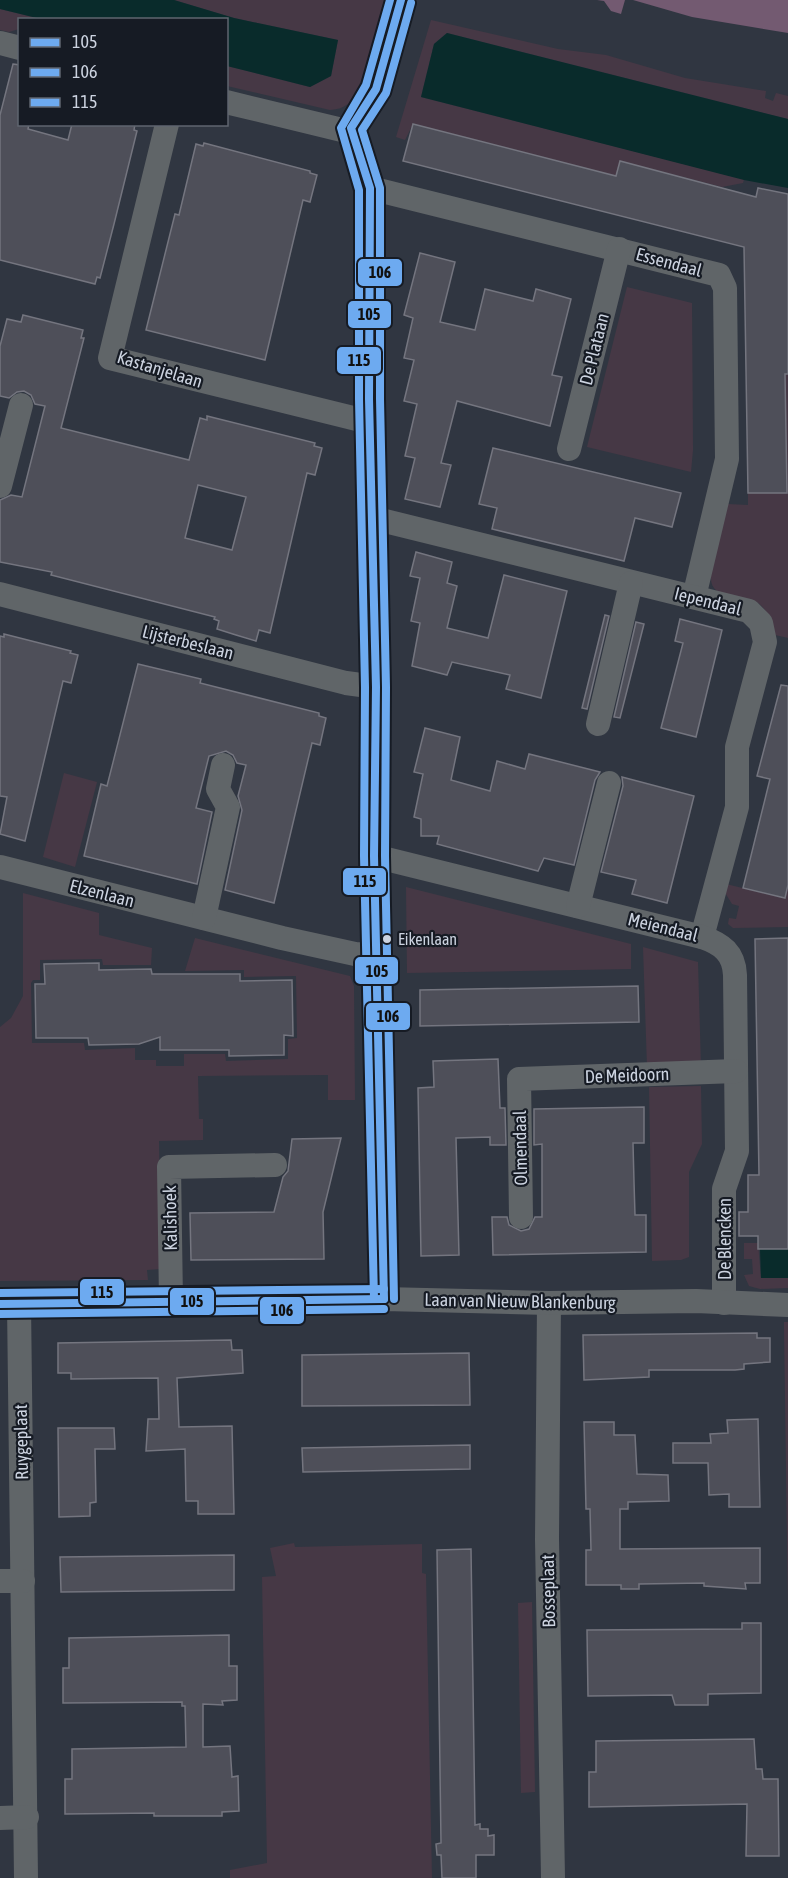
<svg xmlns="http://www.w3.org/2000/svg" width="788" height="1878" font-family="'Asap Condensed',sans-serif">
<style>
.green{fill:#463845}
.forest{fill:#735a71}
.water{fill:#092b2b}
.building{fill:#4e4f59;stroke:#74757f;stroke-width:1.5;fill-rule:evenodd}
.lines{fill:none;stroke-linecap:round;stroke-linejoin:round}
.minor{stroke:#606568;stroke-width:24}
.bus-1-casing{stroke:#161b24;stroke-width:12}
.bus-2-casing{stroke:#161b24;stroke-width:12}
.bus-3-casing{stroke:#161b24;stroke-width:12}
.bus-1{stroke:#6daaf0;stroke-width:8}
.bus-2{stroke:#6daaf0;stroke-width:8}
.bus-3{stroke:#6daaf0;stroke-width:8}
.bus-dot{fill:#ccd3e0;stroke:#161b24;stroke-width:2}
.labels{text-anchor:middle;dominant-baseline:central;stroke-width:4.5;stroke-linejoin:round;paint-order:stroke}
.bus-label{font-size:16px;fill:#ccd3e0;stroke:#161b24;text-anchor:start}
.street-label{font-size:18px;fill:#ccd3e0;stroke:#161b24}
.line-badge{stroke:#161b24;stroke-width:2}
.pale-badge-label{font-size:16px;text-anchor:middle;font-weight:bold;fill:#111}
</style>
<rect width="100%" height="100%" fill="#303641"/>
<g class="green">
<path d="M 174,0 L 385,0 L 360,89 C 352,102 346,109 330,110 L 227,86 L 227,66 L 310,87 L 331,76 L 338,40 L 234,18 Z"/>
<polygon points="0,9 41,19 20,20 19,29 9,32 0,30"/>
<polygon points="431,20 558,49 606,55 685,78 766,91 765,98 773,101 776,93 788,96 788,119 447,33 434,44 421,97 739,178 744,179 743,183 722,187 620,161 616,176 413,124 405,140 396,137"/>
<polygon points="627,287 692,303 693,450 691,472 587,447"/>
<path d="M 785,374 L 788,374 L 788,638 L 775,635 C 771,623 769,611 758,603 C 745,593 709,602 711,576 C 713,552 723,527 728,504 L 748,505 L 748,493 L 786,492 Z"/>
<polygon points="64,773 97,782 75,867 43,857"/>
<polygon points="726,884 784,898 788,885 788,927 733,928 728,924 729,918 736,919 739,906 732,904 724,891"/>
<polygon points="406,887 631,944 631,969 407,973"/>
<polygon points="23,893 99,913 99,935 152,948 151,965 103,965 102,959 40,960 40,980 33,980 31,983 32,1043 84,1043 85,1050 135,1048 135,1060 156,1060 156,1066 184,1066 184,1054 225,1054 226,1061 288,1059 288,1039 297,1038 296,976 244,977 244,970 185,971 195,938 350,976 354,986 355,1100 328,1100 328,1075 198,1076 199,1119 203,1119 203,1140 159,1141 161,1269 147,1270 148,1280 0,1281 0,1027 11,1018 23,996"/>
<polygon points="643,947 698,962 701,1067 647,1067"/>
<polygon points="701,1086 702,1144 689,1172 689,1257 681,1260 652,1261 649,1087"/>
<polygon points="744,1243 758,1243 761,1278 788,1278 788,1288 760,1289 749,1286 744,1275 753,1274 752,1259 744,1259"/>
<polygon points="784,1322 788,1322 788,1609 784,1327"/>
<polygon points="294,1543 295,1547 422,1544 422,1573 426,1574 432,1878 230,1878 230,1870 267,1863 262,1577 276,1576 270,1548"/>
<polygon points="532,1602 535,1792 521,1793 518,1603"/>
</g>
<g class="forest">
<polygon points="597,0 625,0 621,14 611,11 604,1"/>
<polygon points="633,0 788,0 788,33 692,17"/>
</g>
<g class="water">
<polygon points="0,0 174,0 234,18 338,40 331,76 310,87 227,66 226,20 41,19 0,9"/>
<polygon points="447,33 788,119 788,188 744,180 421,97 434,44"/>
<polygon points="760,1249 788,1249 788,1278 761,1278"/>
</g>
<g class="building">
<polygon points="13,64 20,65 20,124 29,124 28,129 68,140 72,124 135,124 134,130 137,131 114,224 100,278 97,277 95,284 0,260 0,115"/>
<polygon points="413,124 616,176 620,161 756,197 758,188 788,194 788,374 785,374 787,493 748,493 744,247 403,161"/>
<polygon points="204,143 310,171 310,173 317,175 310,202 303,200 265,360 146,330 175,214 179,215 196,144 203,146"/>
<polygon points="420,253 455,262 440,322 475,330 485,289 533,301 536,289 571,299 552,375 562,377 550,426 457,401 441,463 451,465 440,507 405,499 415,458 405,456 417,404 404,401 414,360 404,358 413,318 404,315"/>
<path d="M 23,315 L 83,330 L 81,338 L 84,338 L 61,428 L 189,460 L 200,418 L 207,420 L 207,416 L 315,443 L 314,446 L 322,448 L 315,475 L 307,473 L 270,633 L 259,630 L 256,641 L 236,635 L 217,629 L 219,621 L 214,619 L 215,617 L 51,575 L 52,572 L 0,562 L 0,500 L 11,495 L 22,497 L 45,406 L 35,404 L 31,395 L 24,391 L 17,392 L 9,398 L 0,396 L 0,346 L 7,319 L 21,322 ZM 198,485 L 246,497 L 232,550 L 185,538 Z"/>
<polygon points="493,448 681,493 672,527 635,518 624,561 492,529 497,508 479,504"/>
<polygon points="416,552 452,562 447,583 457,586 447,628 488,638 504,575 567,591 541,698 506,689 510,675 452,662 447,675 412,666 420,623 411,621 420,578 410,576"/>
<polygon points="605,615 609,616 587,709 582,708"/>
<polygon points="680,619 722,630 696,737 661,728 683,643 675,641"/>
<polygon points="636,622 644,624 620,718 614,717"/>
<polygon points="4,634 71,651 70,653 78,655 71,683 63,681 25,841 0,834 7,797 0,796 0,636 4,637"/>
<polygon points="138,664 201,679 200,683 319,713 319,716 326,718 320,745 312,743 274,903 225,890 242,810 238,796 246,765 237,763 233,755 226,751 209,756 196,808 212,812 197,884 84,856 101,784 107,786"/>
<polygon points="781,685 788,686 788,885 785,898 743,888 770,779 757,776"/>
<polygon points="425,728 460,737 451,780 490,791 497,761 525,769 529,754 600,772 595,780 574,865 544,858 538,871 437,844 439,836 421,836 421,819 414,817 423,774 414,772"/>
<polygon points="622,777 694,796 667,903 632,894 636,880 601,872 623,786"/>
<polygon points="788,938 788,1249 758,1249 758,1236 739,1236 739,1212 748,1212 748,1175 759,1175 755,939"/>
<polygon points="99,963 99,970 151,969 152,974 240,974 240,981 292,980 293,1036 284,1035 284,1055 229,1056 229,1050 160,1050 160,1037 139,1044 89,1045 88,1038 36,1038 35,984 45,984 44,964"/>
<polygon points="638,986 639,1022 420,1026 420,990"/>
<polygon points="498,1059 500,1108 505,1108 506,1145 490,1145 490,1137 456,1138 459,1255 421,1256 418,1088 434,1087 433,1061"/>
<polygon points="644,1107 644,1143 633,1143 634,1182 635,1215 646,1215 646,1252 493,1255 492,1217 507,1217 509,1225 521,1231 529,1229 535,1217 542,1217 542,1144 534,1145 534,1109"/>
<polygon points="341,1138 323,1212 324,1259 191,1260 190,1213 274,1212 283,1177 288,1171 292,1139"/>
<polygon points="757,1333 757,1338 770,1338 770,1362 744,1364 744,1369 735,1370 649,1370 649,1377 584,1380 583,1335"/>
<polygon points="231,1340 232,1350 242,1350 243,1373 177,1378 179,1427 232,1426 234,1514 198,1514 198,1501 186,1501 185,1449 146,1451 148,1419 159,1419 158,1378 71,1379 71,1373 58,1373 58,1343"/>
<polygon points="469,1353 470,1405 302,1406 302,1355"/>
<polygon points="758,1419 760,1507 729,1507 729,1494 709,1495 708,1463 673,1463 673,1443 711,1443 710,1434 728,1433 727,1420"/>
<polygon points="584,1422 614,1422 614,1435 635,1435 637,1474 668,1475 669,1501 628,1502 628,1509 620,1509 620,1549 760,1548 760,1583 745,1583 746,1589 704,1586 704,1583 639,1584 639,1589 621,1589 621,1585 586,1585 586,1550 591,1550 590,1509 586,1509"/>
<polygon points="58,1428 114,1428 115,1449 95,1449 96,1502 90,1503 90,1516 59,1517"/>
<polygon points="470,1445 470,1469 303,1472 302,1448"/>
<polygon points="471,1549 475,1825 480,1824 480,1829 488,1829 488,1836 494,1835 494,1855 476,1855 476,1878 442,1878 441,1855 437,1855 436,1844 441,1843 437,1550"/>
<polygon points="234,1555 234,1590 61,1592 60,1557"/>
<polygon points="742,1623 761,1623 761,1693 708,1694 708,1705 675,1705 672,1695 588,1696 587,1630 742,1629"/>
<polygon points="229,1635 229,1666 237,1666 237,1700 222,1701 223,1705 203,1704 203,1747 230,1746 232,1777 238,1776 239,1811 222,1812 222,1816 154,1816 154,1813 65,1814 65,1779 72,1779 72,1749 186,1747 185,1706 182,1706 182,1702 63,1703 63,1668 69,1668 69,1638"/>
<polygon points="754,1739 756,1769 762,1769 763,1779 778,1779 779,1856 746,1856 747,1804 589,1807 589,1772 596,1772 596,1741"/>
</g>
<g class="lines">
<g class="minor">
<polyline points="0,43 20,48"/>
<polyline points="226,102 342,130 351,128"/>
<polyline points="167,124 110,358 369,422"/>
<polyline points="370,188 719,275 725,288 727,459 694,597"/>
<polyline points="569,449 619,249"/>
<polyline points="0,486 21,405"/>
<polyline points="373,518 749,611 761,623 765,642 737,747 737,807 702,937"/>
<polyline points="0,594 346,683 376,687"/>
<polyline points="598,724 631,583"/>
<path d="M 374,856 L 702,937 C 722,944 734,953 735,975 L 737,1151 L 724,1189 L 724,1303"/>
<polyline points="0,867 282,938 355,954 376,955"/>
<polyline points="578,906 609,783"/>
<polyline points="204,918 228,807 218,789 223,765"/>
<polyline points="521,1217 519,1079 736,1071"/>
<polyline points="384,1299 374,856 376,687 369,399 370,188 351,128 376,89 401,0"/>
<polyline points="171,1301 169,1167 275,1165"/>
<polyline points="549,1303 547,1539 553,1878"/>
<polyline points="0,1304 384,1299 549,1303 696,1301 788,1305"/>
<polyline points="19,1304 26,1878"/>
<polyline points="0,1581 23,1581"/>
<polyline points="0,1818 27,1817"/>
</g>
<g class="bus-1-casing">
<g id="bus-1">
<polyline points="384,1299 374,856 376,687 369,399 370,188 351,128 376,89 401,0"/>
<polyline points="0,1304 384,1299"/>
</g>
</g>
<g class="bus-2-casing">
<g id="bus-2">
<polyline points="394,1299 385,856 386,687 380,399 380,188 362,130 386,93 411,3"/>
<polyline points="0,1314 384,1309"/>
</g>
</g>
<g class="bus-3-casing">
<g id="bus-3">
<polyline points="0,1293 384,1289"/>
<polyline points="374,1299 364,856 365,687 359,399 359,190 341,128 366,85 390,0"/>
</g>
</g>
<use href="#bus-1" class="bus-1"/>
<use href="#bus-2" class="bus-2"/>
<use href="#bus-3" class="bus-3"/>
</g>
<circle class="bus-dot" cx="387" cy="939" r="5"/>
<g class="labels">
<g class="bus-label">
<text x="398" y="939">Eikenlaan</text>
</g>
<g class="street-label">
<text transform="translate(669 262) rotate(15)">Essendaal</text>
<text transform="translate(594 349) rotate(-76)">De Plataan</text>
<text transform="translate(160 369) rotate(17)">Kastanjelaan</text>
<text transform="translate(708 601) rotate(14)">Iependaal</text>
<text transform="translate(188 642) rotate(14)">Lijsterbeslaan</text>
<text transform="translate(102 893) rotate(14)">Elzenlaan</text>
<text transform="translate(663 927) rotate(14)">Meiendaal</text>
<text transform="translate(627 1075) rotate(-2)">De Meidoorn</text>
<text transform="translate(520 1148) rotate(-91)">Olmendaal</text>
<text transform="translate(170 1218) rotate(-91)">Kalishoek</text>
<text transform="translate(724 1239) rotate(-90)">De Blencken</text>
<text transform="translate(520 1301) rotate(1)">Laan van Nieuw Blankenburg</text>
<text transform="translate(21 1442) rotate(-91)">Ruygeplaat</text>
<text transform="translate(548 1591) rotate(-91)">Bosseplaat</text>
</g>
</g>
<g class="line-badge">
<rect x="357" y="258" width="46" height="29" rx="6" fill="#6daaf0"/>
<rect x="347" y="300" width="45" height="29" rx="6" fill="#6daaf0"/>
<rect x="336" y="346" width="46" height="29" rx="6" fill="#6daaf0"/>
<rect x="342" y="867" width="45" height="29" rx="6" fill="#6daaf0"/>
<rect x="354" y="956" width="45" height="29" rx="6" fill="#6daaf0"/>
<rect x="365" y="1002" width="46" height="29" rx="6" fill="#6daaf0"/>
<rect x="79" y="1278" width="46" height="28" rx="6" fill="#6daaf0"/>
<rect x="169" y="1287" width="46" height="29" rx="6" fill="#6daaf0"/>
<rect x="259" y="1296" width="46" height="29" rx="6" fill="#6daaf0"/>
</g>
<g class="pale-badge-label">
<text x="380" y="278">106</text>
<text x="369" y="320">105</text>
<text x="359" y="366">115</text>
<text x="365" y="887">115</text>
<text x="377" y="977">105</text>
<text x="388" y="1022">106</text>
<text x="102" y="1298">115</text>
<text x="192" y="1307">105</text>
<text x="282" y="1316">106</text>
</g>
<rect x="18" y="18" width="210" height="108" fill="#161b24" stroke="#5f656f" stroke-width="1.5"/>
<rect x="30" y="38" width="30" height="9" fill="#6daaf0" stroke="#5f656f" stroke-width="1.5"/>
<text x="72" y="48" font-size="18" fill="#ccd3e0">105</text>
<rect x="30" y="68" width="30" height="9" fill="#6daaf0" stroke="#5f656f" stroke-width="1.5"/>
<text x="72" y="78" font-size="18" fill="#ccd3e0">106</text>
<rect x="30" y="98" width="30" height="9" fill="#6daaf0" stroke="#5f656f" stroke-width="1.5"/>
<text x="72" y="108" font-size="18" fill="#ccd3e0">115</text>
</svg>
